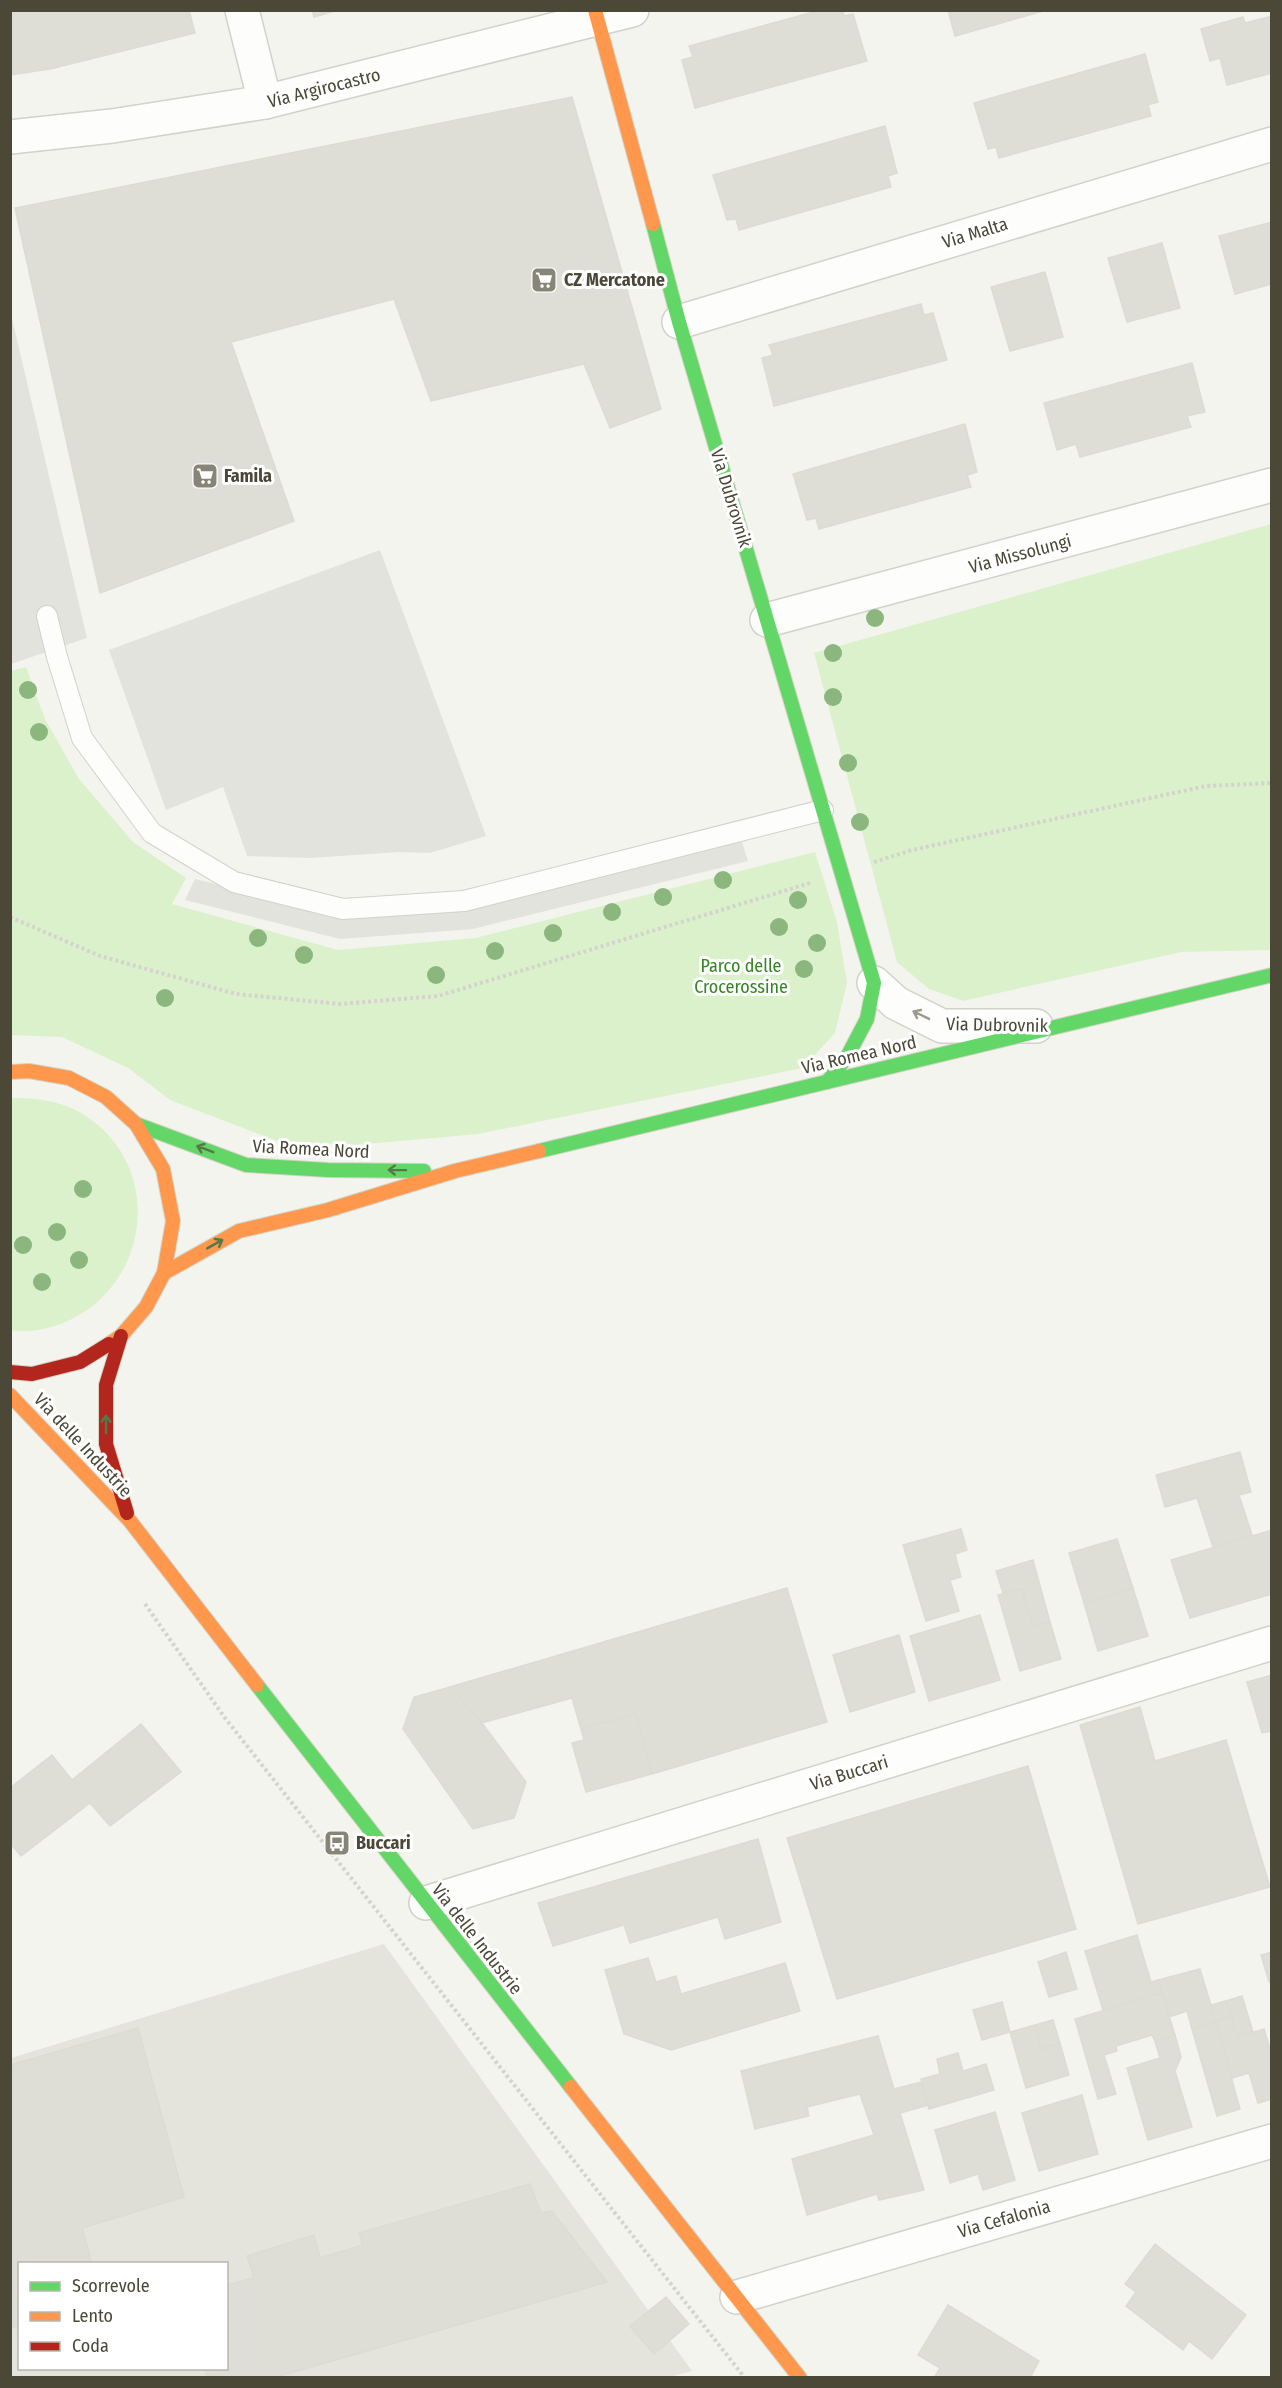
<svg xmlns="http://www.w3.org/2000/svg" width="1282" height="2388" font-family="'Fira Sans Condensed',sans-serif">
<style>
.industrial{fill:#e4e3dc;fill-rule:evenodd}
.green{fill:#dbf1cc}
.parking{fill:#e3e3dd}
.building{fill:#deddd6;stroke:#dddcd3;stroke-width:1.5}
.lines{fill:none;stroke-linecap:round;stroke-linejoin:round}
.lane-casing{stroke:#d2d1cb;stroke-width:22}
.street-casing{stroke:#d2d1cb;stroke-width:36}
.fast-casing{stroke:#d4d3c4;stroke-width:16}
.slow-casing{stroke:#d4d3c4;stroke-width:16}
.jam-casing{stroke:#d4d3c4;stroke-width:16}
.path{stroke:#d4d3cc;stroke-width:4;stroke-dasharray:3 3;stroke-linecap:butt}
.lane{stroke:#fdfdfc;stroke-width:20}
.street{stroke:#fdfdfc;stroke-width:33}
.fast{stroke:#63d668;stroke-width:14}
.slow{stroke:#ff974d;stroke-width:14}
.jam{stroke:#b3261e;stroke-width:14}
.tree{fill:#8bb77f}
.oneway{stroke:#9c9990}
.oneway2{stroke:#547a49}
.labels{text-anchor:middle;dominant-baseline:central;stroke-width:6;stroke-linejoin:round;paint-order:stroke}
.street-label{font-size:18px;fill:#4c4838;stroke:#fff}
.poi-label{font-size:18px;font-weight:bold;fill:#4c4838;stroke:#fff;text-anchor:start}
.park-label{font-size:18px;fill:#358524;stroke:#fff}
</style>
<rect width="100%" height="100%" fill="#f4f4ee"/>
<path class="industrial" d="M 384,1944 L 692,2371 L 666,2378 L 11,2378 L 11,2058 ZM 20,2264 L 226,2264 L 226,2368 L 20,2368 Z"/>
<g class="green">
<polygon points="1271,524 1271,950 1181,952 963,1001 929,989 897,962 814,653"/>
<polygon points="26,667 45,719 79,779 133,842 186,878 172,904 338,950 475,938 815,852 837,922 847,983 835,1033 803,1068 478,1134 355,1145 277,1141 170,1100 128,1068 62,1037 11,1035 10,671"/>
<path d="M 11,1098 C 35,1098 59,1100 81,1113 C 162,1161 154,1277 72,1319 C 54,1328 31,1334 10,1330 Z"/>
</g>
<g class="parking">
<polygon points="10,310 87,638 11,664 10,664"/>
<polygon points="380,550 486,836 430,853 399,852 310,858 247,856 223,787 166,810 109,650"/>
<polygon points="741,839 748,861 473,929 340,939 185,900 195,879 344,915"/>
</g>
<g class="building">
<polygon points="10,10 189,10 195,33 50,69 10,75"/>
<polygon points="312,10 338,10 314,17"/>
<polygon points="821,10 843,10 844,16 853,14 867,61 695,108 682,60 693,57 689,46"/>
<polygon points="948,10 1047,10 955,36"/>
<polygon points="1272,16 1272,73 1227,85 1220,58 1210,61 1201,29 1243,17 1245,23"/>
<polygon points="1145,54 1158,102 1148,105 1151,116 999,158 996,147 988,149 974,103"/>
<polygon points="572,97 661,409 610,428 584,364 431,401 394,299 231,342 294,521 100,593 15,208"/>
<polygon points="885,126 897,173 888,176 891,187 739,230 736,219 727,220 713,175"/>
<polygon points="1272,222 1272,284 1235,294 1219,236"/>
<polygon points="1162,243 1180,308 1127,322 1108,258"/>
<polygon points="1045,272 1063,337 1010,351 991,287"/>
<polygon points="921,304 924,315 933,313 947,360 774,406 762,358 773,355 769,345"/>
<polygon points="1192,363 1205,412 1187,416 1191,427 1080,457 1076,444 1057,450 1044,403"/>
<polygon points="965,424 977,472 967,475 971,487 819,529 816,518 807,520 793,474"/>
<polygon points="1240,1452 1251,1492 1239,1495 1252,1535 1213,1547 1197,1498 1165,1507 1156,1475"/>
<polygon points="961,1529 967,1550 955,1554 961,1577 950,1580 959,1611 926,1621 903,1545"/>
<polygon points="1272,1530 1272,1594 1190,1618 1171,1560"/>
<polygon points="1117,1539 1133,1588 1084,1603 1069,1553"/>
<polygon points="1033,1560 1050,1622 1033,1627 1022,1589 1003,1593 996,1571"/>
<polygon points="787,1588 827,1722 652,1774 636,1714 581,1729 572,1698 482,1723 450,1687"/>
<polygon points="1133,1588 1148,1636 1098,1651 1084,1603"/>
<polygon points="1022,1589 1033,1627 1050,1622 1061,1659 1020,1671 998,1595"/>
<polygon points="980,1615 1000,1680 929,1701 910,1636"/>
<polygon points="899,1635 915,1692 850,1712 833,1655"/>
<polygon points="1272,1675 1272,1731 1262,1733 1247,1682"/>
<polygon points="450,1687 482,1723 526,1782 514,1818 473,1829 403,1729 414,1697"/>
<polygon points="1140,1707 1155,1761 1226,1740 1270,1887 1138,1924 1080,1725"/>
<polygon points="636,1714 652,1774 586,1792 572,1743 584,1740 581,1729"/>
<polygon points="141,1724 181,1772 110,1826 90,1803 21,1856 10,1843 10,1788 52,1755 72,1780"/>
<polygon points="1028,1766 1076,1929 837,1999 787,1838"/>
<polygon points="758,1839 781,1922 725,1939 718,1917 630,1943 624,1925 553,1946 538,1903"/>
<polygon points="1137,1935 1151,1982 1158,1980 1162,1993 1103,2010 1085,1951"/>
<polygon points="1066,1952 1077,1989 1049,1997 1038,1962"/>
<polygon points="1272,1952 1272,1982 1269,1982 1261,1955"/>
<polygon points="648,1958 656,1982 676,1976 681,1994 785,1963 800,2011 671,2050 624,2034 605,1970"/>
<polygon points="1200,1969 1216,2022 1192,2029 1187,2011 1169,2017 1158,1980"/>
<polygon points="1162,1993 1175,2035 1155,2041 1152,2035 1116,2046 1117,2051 1104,2055 1116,2094 1098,2099 1075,2019"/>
<polygon points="1242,1996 1253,2032 1237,2037 1226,2001"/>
<polygon points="1226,2001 1231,2017 1216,2022 1211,2005"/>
<polygon points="1002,2002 1010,2032 982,2040 973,2010"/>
<polygon points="1231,2017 1237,2037 1264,2029 1272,2055 1272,2099 1258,2103 1249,2073 1232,2078 1216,2022"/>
<polygon points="1053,2020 1060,2043 1041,2049 1035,2025"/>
<polygon points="1216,2022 1240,2109 1217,2116 1192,2029"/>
<polygon points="1035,2025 1041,2049 1060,2043 1069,2075 1026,2088 1010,2032"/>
<polygon points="138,2028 184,2197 82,2228 92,2264 20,2264 20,2325 10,2328 10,2065"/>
<polygon points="1175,2035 1181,2057 1175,2071 1192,2127 1148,2140 1127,2068 1160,2058 1155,2041"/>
<polygon points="878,2036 894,2089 922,2082 929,2105 900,2113 924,2190 879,2200 877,2194 807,2215 792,2159 874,2135 860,2094 807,2107 809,2116 755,2129 741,2071"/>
<polygon points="958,2053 963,2071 986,2064 994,2090 929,2109 921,2079 940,2074 937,2059"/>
<polygon points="1082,2095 1098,2154 1039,2171 1022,2113"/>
<polygon points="995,2112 1015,2180 983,2190 978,2174 950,2183 935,2130"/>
<polygon points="530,2184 541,2213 552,2211 607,2282 273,2378 207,2378 205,2368 226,2368 226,2285 254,2278 247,2256 314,2235 320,2258 363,2245 359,2233"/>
<polygon points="1155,2244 1246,2315 1212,2359 1189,2341 1183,2350 1126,2306 1136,2292 1125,2284"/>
<polygon points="666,2297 689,2324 654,2354 630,2326"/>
<polygon points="948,2305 1039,2361 1030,2378 934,2378 940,2368 918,2355"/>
</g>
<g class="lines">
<g class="lane-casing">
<polyline id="lane" points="47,616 57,657 82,738 152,833 234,882 343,909 464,901 823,810"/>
</g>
<g class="street-casing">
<g id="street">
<polyline points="242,10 265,102"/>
<polyline points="10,137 112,126 265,102 632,10"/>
<polyline points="679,322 1272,144"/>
<polyline points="767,620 1272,485"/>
<polyline points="874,983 896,1003 942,1026 1036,1026"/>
<polyline points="426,1903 1272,1643"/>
<polyline points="737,2297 1272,2141"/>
</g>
</g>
<g class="fast-casing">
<g id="fast">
<polyline points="653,224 679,322 874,983 867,1019 847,1057 827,1082"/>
<polyline points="136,1124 246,1165 328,1170 424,1171"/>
<polyline points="539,1151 1272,975"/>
<polyline points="257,1685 571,2087"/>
</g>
</g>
<g class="slow-casing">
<g id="slow">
<polyline points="595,10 653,224"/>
<polyline points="10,1072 29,1071 69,1078 106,1097 136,1124 163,1169 173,1221 164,1273 146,1307 121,1336 109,1344"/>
<polyline points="164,1273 239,1231 328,1210 455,1171 539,1151"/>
<polyline points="10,1395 130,1521 257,1685"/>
<polyline points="571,2087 800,2378"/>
</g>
</g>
<g class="jam-casing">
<g id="jam">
<polyline points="121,1336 106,1385 106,1444 127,1513"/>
<polyline points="10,1372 32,1374 80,1362 109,1344"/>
</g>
</g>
<g class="path">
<polyline points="874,862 912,850 1206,786 1272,783"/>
<polyline points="10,917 100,956 236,994 341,1004 438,996 810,883"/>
<polyline points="145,1604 225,1718 745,2378"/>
</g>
<use href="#lane" class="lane"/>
<use href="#street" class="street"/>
<use href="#fast" class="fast"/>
<use href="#slow" class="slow"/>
<use href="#jam" class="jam"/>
</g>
<g class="tree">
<circle cx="875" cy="618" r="9"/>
<circle cx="833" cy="653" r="9"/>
<circle cx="28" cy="690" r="9"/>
<circle cx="833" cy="697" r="9"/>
<circle cx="39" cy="732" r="9"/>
<circle cx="848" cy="763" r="9"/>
<circle cx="860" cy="822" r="9"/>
<circle cx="723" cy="880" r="9"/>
<circle cx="663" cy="897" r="9"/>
<circle cx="798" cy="900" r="9"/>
<circle cx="612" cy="912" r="9"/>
<circle cx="779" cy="927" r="9"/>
<circle cx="553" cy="933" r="9"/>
<circle cx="258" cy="938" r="9"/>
<circle cx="817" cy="943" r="9"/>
<circle cx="495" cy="951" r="9"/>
<circle cx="304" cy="955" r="9"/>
<circle cx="804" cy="969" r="9"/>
<circle cx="436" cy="975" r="9"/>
<circle cx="165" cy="998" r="9"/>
<circle cx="83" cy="1189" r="9"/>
<circle cx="57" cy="1232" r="9"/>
<circle cx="23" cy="1245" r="9"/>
<circle cx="79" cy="1260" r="9"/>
<circle cx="42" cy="1282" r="9"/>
</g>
<defs><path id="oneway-shaft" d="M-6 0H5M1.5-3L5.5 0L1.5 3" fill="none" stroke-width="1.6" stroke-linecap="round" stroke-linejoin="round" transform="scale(1.5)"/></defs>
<use class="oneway" href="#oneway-shaft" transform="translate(921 1015) rotate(-154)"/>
<g class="oneway2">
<use href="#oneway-shaft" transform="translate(205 1149) rotate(-159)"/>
<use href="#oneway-shaft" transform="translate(397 1170) rotate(-179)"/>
<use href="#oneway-shaft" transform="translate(215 1244) rotate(-29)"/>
<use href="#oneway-shaft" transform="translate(106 1424) rotate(-90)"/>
</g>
<defs>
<g id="supermarket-square" transform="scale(1.35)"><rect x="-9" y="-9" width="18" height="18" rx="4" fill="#878478" stroke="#fff"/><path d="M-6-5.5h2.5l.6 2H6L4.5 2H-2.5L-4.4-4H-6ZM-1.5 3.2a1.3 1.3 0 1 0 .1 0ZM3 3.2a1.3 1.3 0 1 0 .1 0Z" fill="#fff"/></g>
<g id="bus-square" transform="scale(1.35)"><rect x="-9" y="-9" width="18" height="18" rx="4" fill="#878478" stroke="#fff"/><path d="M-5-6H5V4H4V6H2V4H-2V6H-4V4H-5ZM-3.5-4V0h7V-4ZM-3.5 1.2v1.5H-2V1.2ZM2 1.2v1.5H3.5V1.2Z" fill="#fff"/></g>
</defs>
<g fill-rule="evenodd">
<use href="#supermarket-square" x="544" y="280"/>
<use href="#supermarket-square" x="205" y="476"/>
<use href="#bus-square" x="337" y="1843"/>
</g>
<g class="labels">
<g class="street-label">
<text transform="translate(324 88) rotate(-14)">Via Argirocastro</text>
<text transform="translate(975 233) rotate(-17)">Via Malta</text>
<text transform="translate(731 498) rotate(73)">Via Dubrovnik</text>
<text transform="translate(1020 554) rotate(-15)">Via Missolungi</text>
<text transform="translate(997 1025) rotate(1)">Via Dubrovnik</text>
<text transform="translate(859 1055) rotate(-13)">Via Romea Nord</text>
<text transform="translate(311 1149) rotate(3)">Via Romea Nord</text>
<text transform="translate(83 1445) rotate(47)">Via delle Industrie</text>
<text transform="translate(849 1773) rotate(-17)">Via Buccari</text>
<text transform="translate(477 1939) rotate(52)">Via delle Industrie</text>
<text transform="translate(1004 2219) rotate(-16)">Via Cefalonia</text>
</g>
<g class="poi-label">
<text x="564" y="280">CZ Mercatone</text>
<text x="224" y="476">Famila</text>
<text x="356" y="1843">Buccari</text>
</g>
<g class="park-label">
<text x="741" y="966">Parco delle<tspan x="741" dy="21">Crocerossine</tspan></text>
</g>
</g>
<rect width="1282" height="2388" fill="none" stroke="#4c4838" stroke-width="24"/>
<rect x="18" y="2262" width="210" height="108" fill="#ffffff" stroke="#b7b6af" stroke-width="1.5"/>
<rect x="30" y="2282" width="30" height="9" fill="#63d668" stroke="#b7b6af" stroke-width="1.5"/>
<text x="72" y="2292" font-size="18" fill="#4c4838">Scorrevole</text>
<rect x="30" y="2312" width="30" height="9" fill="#ff974d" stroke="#b7b6af" stroke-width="1.5"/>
<text x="72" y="2322" font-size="18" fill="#4c4838">Lento</text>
<rect x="30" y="2342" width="30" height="9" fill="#b3261e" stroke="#b7b6af" stroke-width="1.5"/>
<text x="72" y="2352" font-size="18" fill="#4c4838">Coda</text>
</svg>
